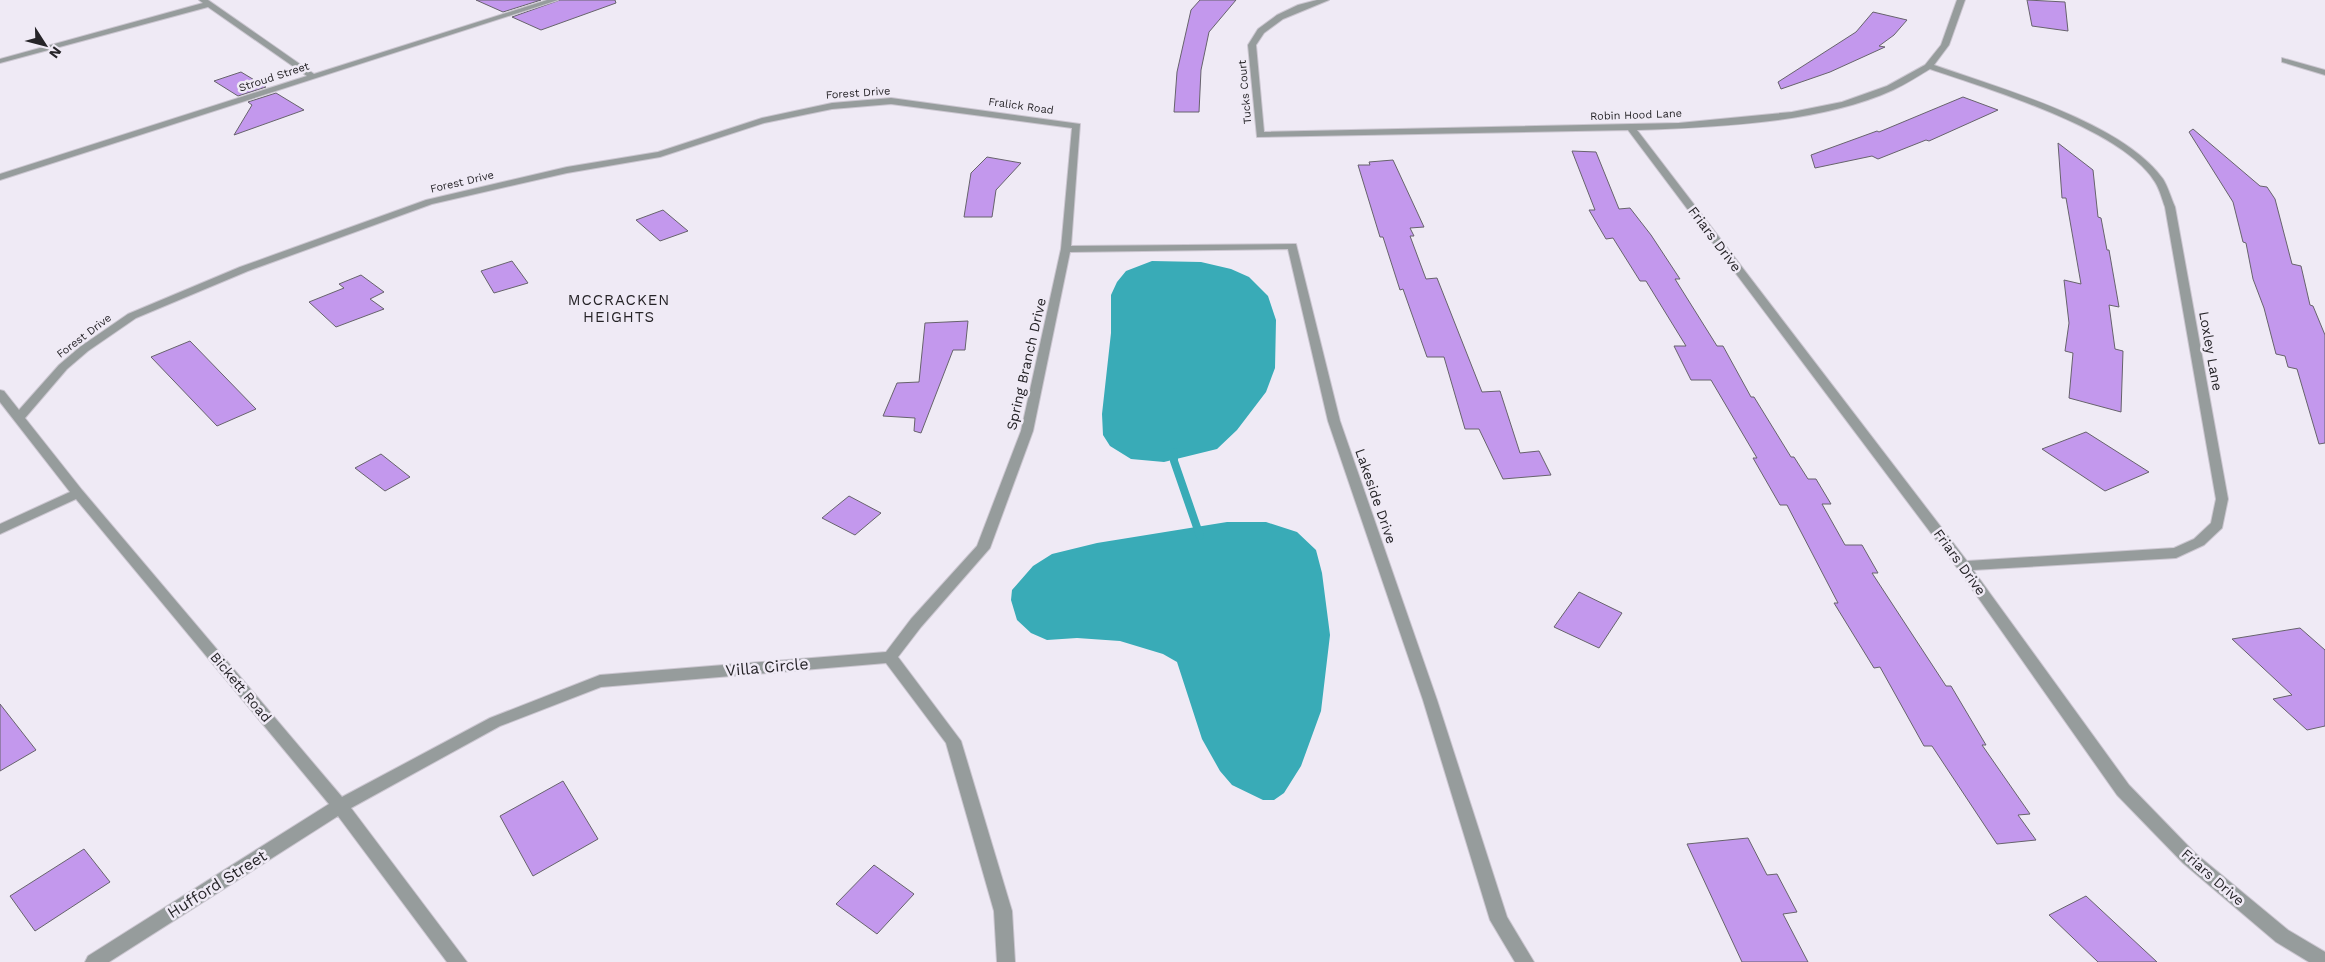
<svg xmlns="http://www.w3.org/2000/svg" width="2325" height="962" font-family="'Work Sans',sans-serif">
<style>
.water{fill:#39abb7}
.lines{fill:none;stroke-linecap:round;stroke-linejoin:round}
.stream{stroke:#39abb7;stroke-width:8}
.building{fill:#c398ed;stroke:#67636c}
.street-casing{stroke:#cbc6d0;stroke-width:2}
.street{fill:#969c9c;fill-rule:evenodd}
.labels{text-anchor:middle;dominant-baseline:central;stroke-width:5;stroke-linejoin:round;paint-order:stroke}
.far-street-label{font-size:11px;fill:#262428;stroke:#efeaf5}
.street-label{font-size:14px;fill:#262428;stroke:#efeaf5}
.neighbourhood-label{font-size:15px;letter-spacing:1px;fill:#262428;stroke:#efeaf5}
.near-street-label{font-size:16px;fill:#262428;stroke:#efeaf5}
</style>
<rect width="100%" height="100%" fill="#efeaf5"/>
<g class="water">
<polygon points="1152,261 1201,262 1231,269 1249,277 1268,296 1276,320 1275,368 1266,392 1237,430 1217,449 1164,462 1131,459 1110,446 1103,435 1102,414 1111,333 1111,295 1117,282 1126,271"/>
<polygon points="1227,522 1266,522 1297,532 1316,550 1322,573 1330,635 1321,711 1301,766 1284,793 1274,800 1263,800 1232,785 1220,771 1202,739 1177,662 1163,654 1120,641 1077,638 1047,640 1031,633 1017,620 1011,600 1012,590 1033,566 1052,554 1097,543"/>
</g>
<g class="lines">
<polyline class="stream" points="1174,452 1174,461 1200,536"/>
</g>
<g class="building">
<polygon points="476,0 541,0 503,12"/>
<polygon points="560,0 615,0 616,3 541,30 512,17"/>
<polygon points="1200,0 1236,0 1209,32 1201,70 1199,112 1174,112 1177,72 1191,10"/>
<polygon points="2027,0 2065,2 2068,31 2032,26"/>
<polygon points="1873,12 1907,20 1894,35 1879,46 1885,47 1830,72 1781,89 1778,82 1856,32"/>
<polygon points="241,72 266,87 238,96 214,81"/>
<polygon points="276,93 304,110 234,135 252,105 248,102"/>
<polygon points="1963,97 1998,110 1929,141 1926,140 1878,159 1872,156 1815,168 1811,155 1877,131 1879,132"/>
<polygon points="2193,129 2260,186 2267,187 2275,199 2292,264 2301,266 2310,305 2313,306 2325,335 2325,443 2319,444 2297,369 2288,367 2285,356 2276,354 2264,308 2253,279 2246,243 2243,242 2233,202 2189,132"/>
<polygon points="2058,143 2093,170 2098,217 2101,218 2107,250 2109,250 2119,307 2109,305 2115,349 2123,351 2121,412 2069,398 2073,353 2065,351 2069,323 2064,280 2081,284 2066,198 2062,198"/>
<polygon points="1572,151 1596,152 1619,209 1630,208 1651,235 1680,279 1675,279 1717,346 1723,346 1751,397 1754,397 1791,457 1794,457 1808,479 1816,479 1831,504 1822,504 1845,545 1862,545 1878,573 1872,573 1946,686 1951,686 1986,745 1982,745 2030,814 2018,815 2036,840 1997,844 1932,746 1924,746 1880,667 1874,668 1834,603 1838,603 1787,505 1780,505 1753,458 1757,458 1711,380 1691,380 1674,346 1686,346 1646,281 1640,281 1613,238 1606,239 1589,210 1595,210"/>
<polygon points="987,157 1021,163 996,190 992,217 964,217 971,173"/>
<polygon points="1393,160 1424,227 1410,228 1414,236 1410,236 1426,279 1437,278 1482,392 1500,391 1520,453 1539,451 1551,475 1503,479 1479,429 1465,429 1444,357 1427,357 1403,289 1400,290 1383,237 1380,237 1358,165 1370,165 1369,162"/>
<polygon points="663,210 688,231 660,241 636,220"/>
<polygon points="512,261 528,283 494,293 481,271"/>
<polygon points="361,275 384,292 370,299 384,309 336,327 309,302 344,288 339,284"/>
<polygon points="968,321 965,350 953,350 921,433 914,431 915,418 883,416 897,383 919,382 925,323"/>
<polygon points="190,341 256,409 217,426 151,357"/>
<polygon points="2086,432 2149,472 2105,491 2042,449"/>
<polygon points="381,454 410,477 385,491 355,468"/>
<polygon points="849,496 881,513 855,535 822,518"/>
<polygon points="1579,592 1622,613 1599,648 1554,627"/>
<polygon points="2300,628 2325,650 2325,726 2307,730 2273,699 2292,695 2232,639"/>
<polygon points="0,704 36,750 0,771"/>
<polygon points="563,781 598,839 533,876 500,816"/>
<polygon points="1748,838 1767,875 1777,874 1797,912 1783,914 1808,962 1742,962 1687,844"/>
<polygon points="84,849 110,882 35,931 10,896"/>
<polygon points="874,865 914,894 877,934 836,904"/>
<polygon points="2086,896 2157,962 2098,962 2049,915"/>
</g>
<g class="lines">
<g class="street-casing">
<g id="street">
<polygon points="199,0 208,0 314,74 547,0 558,0 0,180 0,174 307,76 208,7 0,63 0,59 203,3"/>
<path d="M 1317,0 L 1329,0 L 1283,19 L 1264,33 L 1256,45 L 1264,132 L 1679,123 L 1792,112 L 1842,102 L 1887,86 L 1925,65 L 1941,45 L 1957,0 L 1965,0 L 1949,45 L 1934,65 C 1999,88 2122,122 2163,179 C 2168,187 2171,198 2175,207 L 2228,499 L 2222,528 L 2204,545 L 2176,558 L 1973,570 L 2129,785 L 2195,853 L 2288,930 L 2325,952 L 2325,962 L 2309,962 L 2276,942 L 2183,863 L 2117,795 L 1958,569 L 1628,130 L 1257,137 L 1248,45 L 1258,29 L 1277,15 L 1298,5 ZM 1930,69 C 1988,89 2123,129 2155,182 C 2160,190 2162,199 2165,207 L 2216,499 L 2211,523 L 2194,539 L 2174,548 L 1967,561 L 1637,130 C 1716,127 1821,123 1893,90 C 1906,84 1918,76 1930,69 Z"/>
<polygon points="2282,58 2325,70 2325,75 2282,62"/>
<path d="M 891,98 L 1080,124 L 1071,246 L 1296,244 L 1340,421 L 1437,700 L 1507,917 L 1534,962 L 1515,962 L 1490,920 L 1423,700 L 1328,421 L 1288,249 L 1070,252 L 1033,431 L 990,548 L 921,627 L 898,657 L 961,741 L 1012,911 L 1015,962 L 997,962 L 994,911 L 946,743 L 886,663 L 601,687 L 500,726 L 351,808 L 467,962 L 447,962 L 338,816 L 109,962 L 85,962 L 88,956 L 329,804 L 76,499 L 0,534 L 0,524 L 70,492 L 0,402 L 0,390 L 4,391 L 19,410 L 59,365 L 80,347 L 128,314 L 240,267 L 426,200 L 567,167 L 658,152 L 762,118 L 832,103 ZM 891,104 L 1072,128 L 1061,249 L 1021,431 L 977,546 L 911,619 L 886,652 L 600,675 L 490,718 L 342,797 L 82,490 L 25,418 L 67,369 L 88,351 L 136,318 L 248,271 L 432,204 L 567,173 L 660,157 L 764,123 L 832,109 Z"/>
</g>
</g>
<use href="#street" class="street"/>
</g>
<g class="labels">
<g class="far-street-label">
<text transform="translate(274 77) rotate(-18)">Stroud Street</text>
<text transform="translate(1245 92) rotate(-95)">Tucks Court</text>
<text transform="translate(858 93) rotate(-4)">Forest Drive</text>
<text transform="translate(1021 106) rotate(8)">Fralick Road</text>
<text transform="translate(1636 115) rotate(-2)">Robin Hood Lane</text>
<text transform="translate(462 182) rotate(-13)">Forest Drive</text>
<text transform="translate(84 336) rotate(-37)">Forest Drive</text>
</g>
<g class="street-label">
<text transform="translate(1715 239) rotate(53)">Friars Drive</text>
<text transform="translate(2211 351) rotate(80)">Loxley Lane</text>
<text transform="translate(1026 364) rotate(-77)">Spring Branch Drive</text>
<text transform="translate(1376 496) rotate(71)">Lakeside Drive</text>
<text transform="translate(1960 562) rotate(54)">Friars Drive</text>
<text transform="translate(241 687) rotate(50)">Bickett Road</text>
<text transform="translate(2213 877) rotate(41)">Friars Drive</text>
</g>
<g class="neighbourhood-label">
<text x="619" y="300">MCCRACKEN<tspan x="619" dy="17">HEIGHTS</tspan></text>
</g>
<g class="near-street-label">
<text transform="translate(767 667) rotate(-5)">Villa Circle</text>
<text transform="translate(217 884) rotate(-32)">Hufford Street</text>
</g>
</g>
<g transform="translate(45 45) rotate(126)" stroke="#efeaf5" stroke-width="4" paint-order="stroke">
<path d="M0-4L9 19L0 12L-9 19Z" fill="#262428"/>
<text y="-8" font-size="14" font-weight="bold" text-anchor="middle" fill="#262428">N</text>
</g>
</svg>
